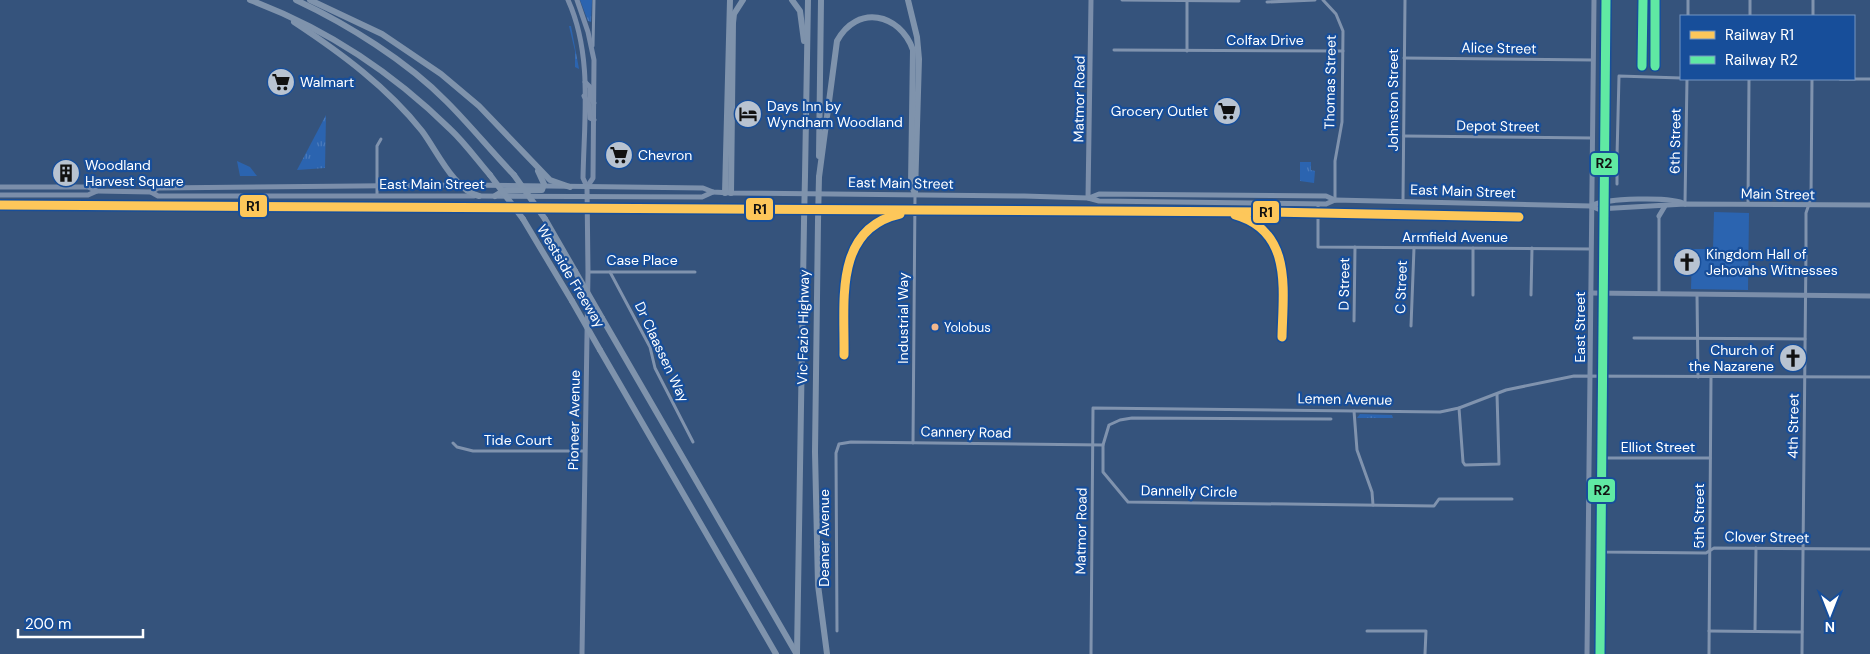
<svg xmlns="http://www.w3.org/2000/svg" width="1870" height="654" font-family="'DM Sans',sans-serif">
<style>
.grass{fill:url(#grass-tufts)}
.park{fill:#2b64b0}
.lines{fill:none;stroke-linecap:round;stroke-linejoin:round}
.street{stroke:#8093ae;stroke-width:3}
.secondary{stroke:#7b8eaa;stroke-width:5}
.primary{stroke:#7d91ac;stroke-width:5}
.highway{stroke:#7f93ac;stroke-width:6}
.rail{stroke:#7f93ac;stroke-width:1;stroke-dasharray:9 4;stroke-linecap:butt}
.highway-bridge{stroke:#7f93ac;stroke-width:6}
.rail-1-casing{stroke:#174e9a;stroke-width:12}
.rail-2-casing{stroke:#174e9a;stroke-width:12}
.rail-1{stroke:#fdc75a;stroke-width:9}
.rail-2{stroke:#60e9a3;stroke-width:9}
.bus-dot{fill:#f1b78d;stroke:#174e9a;stroke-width:2}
.labels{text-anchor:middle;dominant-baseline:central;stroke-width:4.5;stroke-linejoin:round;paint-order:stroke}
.bus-label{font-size:13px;fill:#fff;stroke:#174e9a;text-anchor:start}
.street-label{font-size:14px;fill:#fff;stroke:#174e9a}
.poi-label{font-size:14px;fill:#fff;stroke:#174e9a;text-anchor:start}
.line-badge{stroke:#174e9a;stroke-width:2}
.pale-badge-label{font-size:14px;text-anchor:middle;font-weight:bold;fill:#111}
</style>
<defs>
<pattern id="grass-tufts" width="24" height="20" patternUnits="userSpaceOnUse" patternTransform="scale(1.25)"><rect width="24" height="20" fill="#2b64b0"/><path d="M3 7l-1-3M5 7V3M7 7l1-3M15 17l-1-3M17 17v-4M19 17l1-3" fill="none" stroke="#4b7bbc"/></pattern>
</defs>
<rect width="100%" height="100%" fill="#35537c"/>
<g class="grass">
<polygon points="580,0 592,0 591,22 588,21"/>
<polygon points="569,26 571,26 579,69 575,67 575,51"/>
<polygon points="326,115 325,168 297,170"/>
<polygon points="237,161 250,167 257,176 240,176"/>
<polygon points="1300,162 1311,162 1311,170 1315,171 1314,183 1300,181"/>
<polygon points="1360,414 1392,415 1393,418 1357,418"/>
</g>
<polygon class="park" points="1714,212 1749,213 1748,290 1691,289 1692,249 1713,249"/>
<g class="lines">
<g class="street">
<polyline points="1122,0 1239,1"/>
<polyline points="1323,0 1336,14 1343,31 1342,122 1335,161 1335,200"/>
<polyline points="1267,2 1315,0"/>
<polyline points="1688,16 1688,0"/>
<polyline points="1750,16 1750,0"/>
<polyline points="1813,16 1813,0"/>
<polyline points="593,46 594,0"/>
<polyline points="1114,50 1343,51"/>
<polyline points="1187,51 1187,1"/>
<polyline points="1404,58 1593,60"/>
<polyline points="1840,79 1870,79"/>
<polyline points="1404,136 1592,138"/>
<polyline points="1617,156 1619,76 1681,78"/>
<polyline points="1617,184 1617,161"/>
<polyline points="377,196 377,146 381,139"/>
<polyline points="1403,200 1405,0"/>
<polyline points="1685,203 1687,79"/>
<polyline points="1318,204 1318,247 1591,249"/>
<polyline points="1748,204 1749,79"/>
<polyline points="588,272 695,272"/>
<polyline points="610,272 650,347 655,368 693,442"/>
<polyline points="1659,294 1659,216"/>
<polyline points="1697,294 1698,377"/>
<polyline points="1473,295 1473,248"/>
<polyline points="1531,295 1532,248"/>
<polyline points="1354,321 1355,247"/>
<polyline points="1411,326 1414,248"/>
<polyline points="1634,338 1805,339"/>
<polyline points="1459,408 1463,462 1465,465 1499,464 1497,394"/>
<polyline points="1354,411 1357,450 1372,492 1373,505"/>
<polyline points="1331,419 1132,418 1120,420 1109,425 1103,445 1103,472 1128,502 1434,506 1439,499 1512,499"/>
<polyline points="453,443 457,447 473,451 585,451"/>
<polyline points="913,443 915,195"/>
<polyline points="1710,458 1605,458 1605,552 1706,553 1714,548 1870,549"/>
<polyline points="837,631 836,453 839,444 851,442 1103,445"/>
<polyline points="1367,631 1426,631 1425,654"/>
<polyline points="1709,631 1802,632"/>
<polyline points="1755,631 1756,548"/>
<polyline points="1091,654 1093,408 1440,412 1459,408 1506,390 1574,376 1870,377"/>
<polyline points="1709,654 1711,377"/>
<polyline points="1802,654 1806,250 1806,213 1811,198 1812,79"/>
</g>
<g class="secondary">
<path d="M 568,0 C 593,55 584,119 583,178 L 587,187 L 588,272 L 582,654"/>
<polyline points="577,0 588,32 594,60 593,178 587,187"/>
<polyline points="585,82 590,87 590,99 594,103"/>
<polyline points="584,96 589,105 590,118 594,120"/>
<polyline points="0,187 88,187 97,191 151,192 158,188 460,185"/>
<polyline points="151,192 158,196 474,196"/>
<polyline points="0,195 88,195 97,191"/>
<polyline points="1088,198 1091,0"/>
<polyline points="1591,293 1870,296"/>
<polyline points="1587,654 1594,0"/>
</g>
<g class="primary">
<polyline points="460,185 703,188 713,192 731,193 1024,196 1088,198 1099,201 1326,204 1335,200 1591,206 1598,209 1685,204 1870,205"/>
<polyline points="479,196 702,197 713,192"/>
<polyline points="1089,198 1099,194 1326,196 1335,200"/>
<path d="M 1591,206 C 1603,198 1673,196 1685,204"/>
<polyline points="1659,216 1665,206"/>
</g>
<g class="highway">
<path d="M 250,0 C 325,28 393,73 450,129 C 465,143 477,160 490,175"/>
<path d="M 296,0 C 347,24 407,61 447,102 C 470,125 491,151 514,175"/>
<polyline points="310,0 382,34 441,74 479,106 550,180 570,187"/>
<polyline points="792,0 800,11 804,41"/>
<polyline points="908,0 917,37 919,59 915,193"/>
<path d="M 294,22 C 341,53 387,87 422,131 C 437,151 454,190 479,196"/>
<polyline points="819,156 821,0"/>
<polyline points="805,176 808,0"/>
<path d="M 819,177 L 837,41 C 857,4 900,13 913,50 L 911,184 L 915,194"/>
<polyline points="725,193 730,0"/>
<polyline points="731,193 733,23 734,14 743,0"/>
<polyline points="495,196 503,191 542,190 544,184 538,171"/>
<polyline points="523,219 572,301"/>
<polyline points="545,219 575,271"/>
<polyline points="818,221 815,452 818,585 827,654"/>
<polyline points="602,318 796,653"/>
<polyline points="600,350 776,654"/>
<polyline points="797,654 804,222"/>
</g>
<g class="rail">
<polyline points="1642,66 1643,0"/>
<polyline points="1655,66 1655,0"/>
<polyline points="1028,211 1066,215 1103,215"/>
<polyline points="1095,212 1148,209 1408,210 1519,214"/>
<path d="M 1227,213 C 1292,224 1283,287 1282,337"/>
<path d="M 844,355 C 845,328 841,298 846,272 C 858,208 910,213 961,213 C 980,213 999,211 1018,211"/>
<polyline points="1600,654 1606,0"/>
</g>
<g class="highway-bridge">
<polyline points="490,175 523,219"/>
<polyline points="514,175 545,219"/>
<polyline points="818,221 819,177"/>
<polyline points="804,222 805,176"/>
<polyline points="575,271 602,318"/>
<polyline points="572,301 600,350"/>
</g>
<g class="rail-1-casing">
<g id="rail-1">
<polyline points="0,205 1270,212 1519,217"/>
<path d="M 1235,215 C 1293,231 1283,290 1282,337"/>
<path d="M 844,355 C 845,303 833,229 900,214"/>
</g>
</g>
<g class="rail-2-casing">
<g id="rail-2">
<polyline points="1642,66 1643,0"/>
<polyline points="1655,66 1655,0"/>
<polyline points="1600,654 1606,0"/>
</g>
</g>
<use href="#rail-1" class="rail-1"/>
<use href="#rail-2" class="rail-2"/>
</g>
<defs>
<g id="supermarket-disc" transform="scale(1.4375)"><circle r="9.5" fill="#b8c3d1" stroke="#174e9a"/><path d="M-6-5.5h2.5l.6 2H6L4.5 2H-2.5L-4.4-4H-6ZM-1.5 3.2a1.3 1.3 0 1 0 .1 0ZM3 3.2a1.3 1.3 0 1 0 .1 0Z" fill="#111"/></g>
<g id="hotel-disc" transform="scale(1.4375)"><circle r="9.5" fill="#b8c3d1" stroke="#174e9a"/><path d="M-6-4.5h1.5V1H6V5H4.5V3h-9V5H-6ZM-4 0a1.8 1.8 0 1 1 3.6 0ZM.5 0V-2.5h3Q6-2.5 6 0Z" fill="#111"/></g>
<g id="building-disc" transform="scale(1.4375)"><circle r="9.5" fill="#b8c3d1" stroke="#174e9a"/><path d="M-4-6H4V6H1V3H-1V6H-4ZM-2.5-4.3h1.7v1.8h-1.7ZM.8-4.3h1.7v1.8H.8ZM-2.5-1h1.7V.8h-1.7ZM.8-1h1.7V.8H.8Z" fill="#111"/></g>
<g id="church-disc" transform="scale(1.4375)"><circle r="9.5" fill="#b8c3d1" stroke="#174e9a"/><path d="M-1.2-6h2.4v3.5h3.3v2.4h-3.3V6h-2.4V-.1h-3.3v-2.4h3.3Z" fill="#111"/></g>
</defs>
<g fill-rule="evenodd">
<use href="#supermarket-disc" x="281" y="82"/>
<use href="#supermarket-disc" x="1227" y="111"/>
<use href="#hotel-disc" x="748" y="114"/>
<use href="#supermarket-disc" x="619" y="155"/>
<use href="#building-disc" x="66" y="173"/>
<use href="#church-disc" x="1687" y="262"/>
<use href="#church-disc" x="1793" y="358"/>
</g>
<circle class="bus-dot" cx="935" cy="327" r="4.5"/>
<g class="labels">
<g class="bus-label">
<text x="944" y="327">Yolobus</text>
</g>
<g class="street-label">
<text x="1265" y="40">Colfax Drive</text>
<text transform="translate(1499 48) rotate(1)">Alice Street</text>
<text transform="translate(1330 82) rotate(-89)">Thomas Street</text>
<text transform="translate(1079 99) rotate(-89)">Matmor Road</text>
<text transform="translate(1393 100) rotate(-90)">Johnston Street</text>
<text transform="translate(1498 126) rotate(1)">Depot Street</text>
<text transform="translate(1675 141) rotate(-89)">6th Street</text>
<text transform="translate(901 183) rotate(1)">East Main Street</text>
<text x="432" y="184">East Main Street</text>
<text transform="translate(1463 191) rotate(2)">East Main Street</text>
<text transform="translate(1778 194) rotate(1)">Main Street</text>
<text x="1455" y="237">Armfield Avenue</text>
<text x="642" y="260">Case Place</text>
<text transform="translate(571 276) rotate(59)">Westside Freeway</text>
<text transform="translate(1344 284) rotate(-89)">D Street</text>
<text transform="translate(1401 287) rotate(-88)">C Street</text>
<text transform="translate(903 318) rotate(-90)">Industrial Way</text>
<text transform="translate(803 327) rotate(-89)">Vic Fazio Highway</text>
<text transform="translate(1580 327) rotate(-90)">East Street</text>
<text transform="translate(662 352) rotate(65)">Dr Claassen Way</text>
<text transform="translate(1345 399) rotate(1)">Lemen Avenue</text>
<text transform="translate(574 420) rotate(-89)">Pioneer Avenue</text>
<text transform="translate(1793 426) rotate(-89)">4th Street</text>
<text transform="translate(966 432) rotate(1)">Cannery Road</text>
<text x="518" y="440">Tide Court</text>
<text x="1658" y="447">Elliot Street</text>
<text transform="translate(1189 491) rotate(1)">Dannelly Circle</text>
<text transform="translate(1699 516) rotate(-90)">5th Street</text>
<text transform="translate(1081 531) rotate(-89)">Matmor Road</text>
<text transform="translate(1767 537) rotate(1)">Clover Street</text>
<text transform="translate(824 538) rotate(-90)">Deaner Avenue</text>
</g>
<g class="poi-label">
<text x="300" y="82">Walmart</text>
<text x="767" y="106">Days Inn by<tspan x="767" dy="16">Wyndham Woodland</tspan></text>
<text x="1208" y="111" text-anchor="end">Grocery Outlet</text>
<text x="638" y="155">Chevron</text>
<text x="85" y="165">Woodland<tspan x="85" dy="16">Harvest Square</tspan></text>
<text x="1706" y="254">Kingdom Hall of<tspan x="1706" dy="16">Jehovahs Witnesses</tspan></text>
<text x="1774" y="350" text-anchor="end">Church of<tspan x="1774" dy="16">the Nazarene</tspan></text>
</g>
</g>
<g class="line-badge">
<rect x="1590" y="152" width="29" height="24" rx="5" fill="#60e9a3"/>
<rect x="239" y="194" width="29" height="24" rx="5" fill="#fdc75a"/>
<rect x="745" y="197" width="29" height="24" rx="5" fill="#fdc75a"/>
<rect x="1252" y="200" width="28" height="24" rx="5" fill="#fdc75a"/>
<rect x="1587" y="478" width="29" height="25" rx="5" fill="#60e9a3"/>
</g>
<g class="pale-badge-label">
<text x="1604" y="168">R2</text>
<text x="253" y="211">R1</text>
<text x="760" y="214">R1</text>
<text x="1266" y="217">R1</text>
<text x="1602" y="495">R2</text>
</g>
<rect x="1680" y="15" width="175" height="65" fill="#174e9a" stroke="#7495c2"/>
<rect x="1690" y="31" width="25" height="8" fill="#fdc75a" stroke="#7495c2"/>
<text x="1725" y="40" font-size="15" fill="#ffffff">Railway R1</text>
<rect x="1690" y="56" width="25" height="8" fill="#60e9a3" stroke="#7495c2"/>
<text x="1725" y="65" font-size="15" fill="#ffffff">Railway R2</text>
<g transform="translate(1830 614) rotate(180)" stroke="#174e9a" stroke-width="4" paint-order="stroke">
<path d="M0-4L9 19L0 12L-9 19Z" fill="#ffffff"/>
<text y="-8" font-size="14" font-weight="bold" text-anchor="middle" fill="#ffffff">N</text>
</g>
<path d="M18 629v8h125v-8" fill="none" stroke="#ffffff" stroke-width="2.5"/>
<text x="25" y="629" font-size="15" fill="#ffffff" stroke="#174e9a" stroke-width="4" paint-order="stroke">200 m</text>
</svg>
